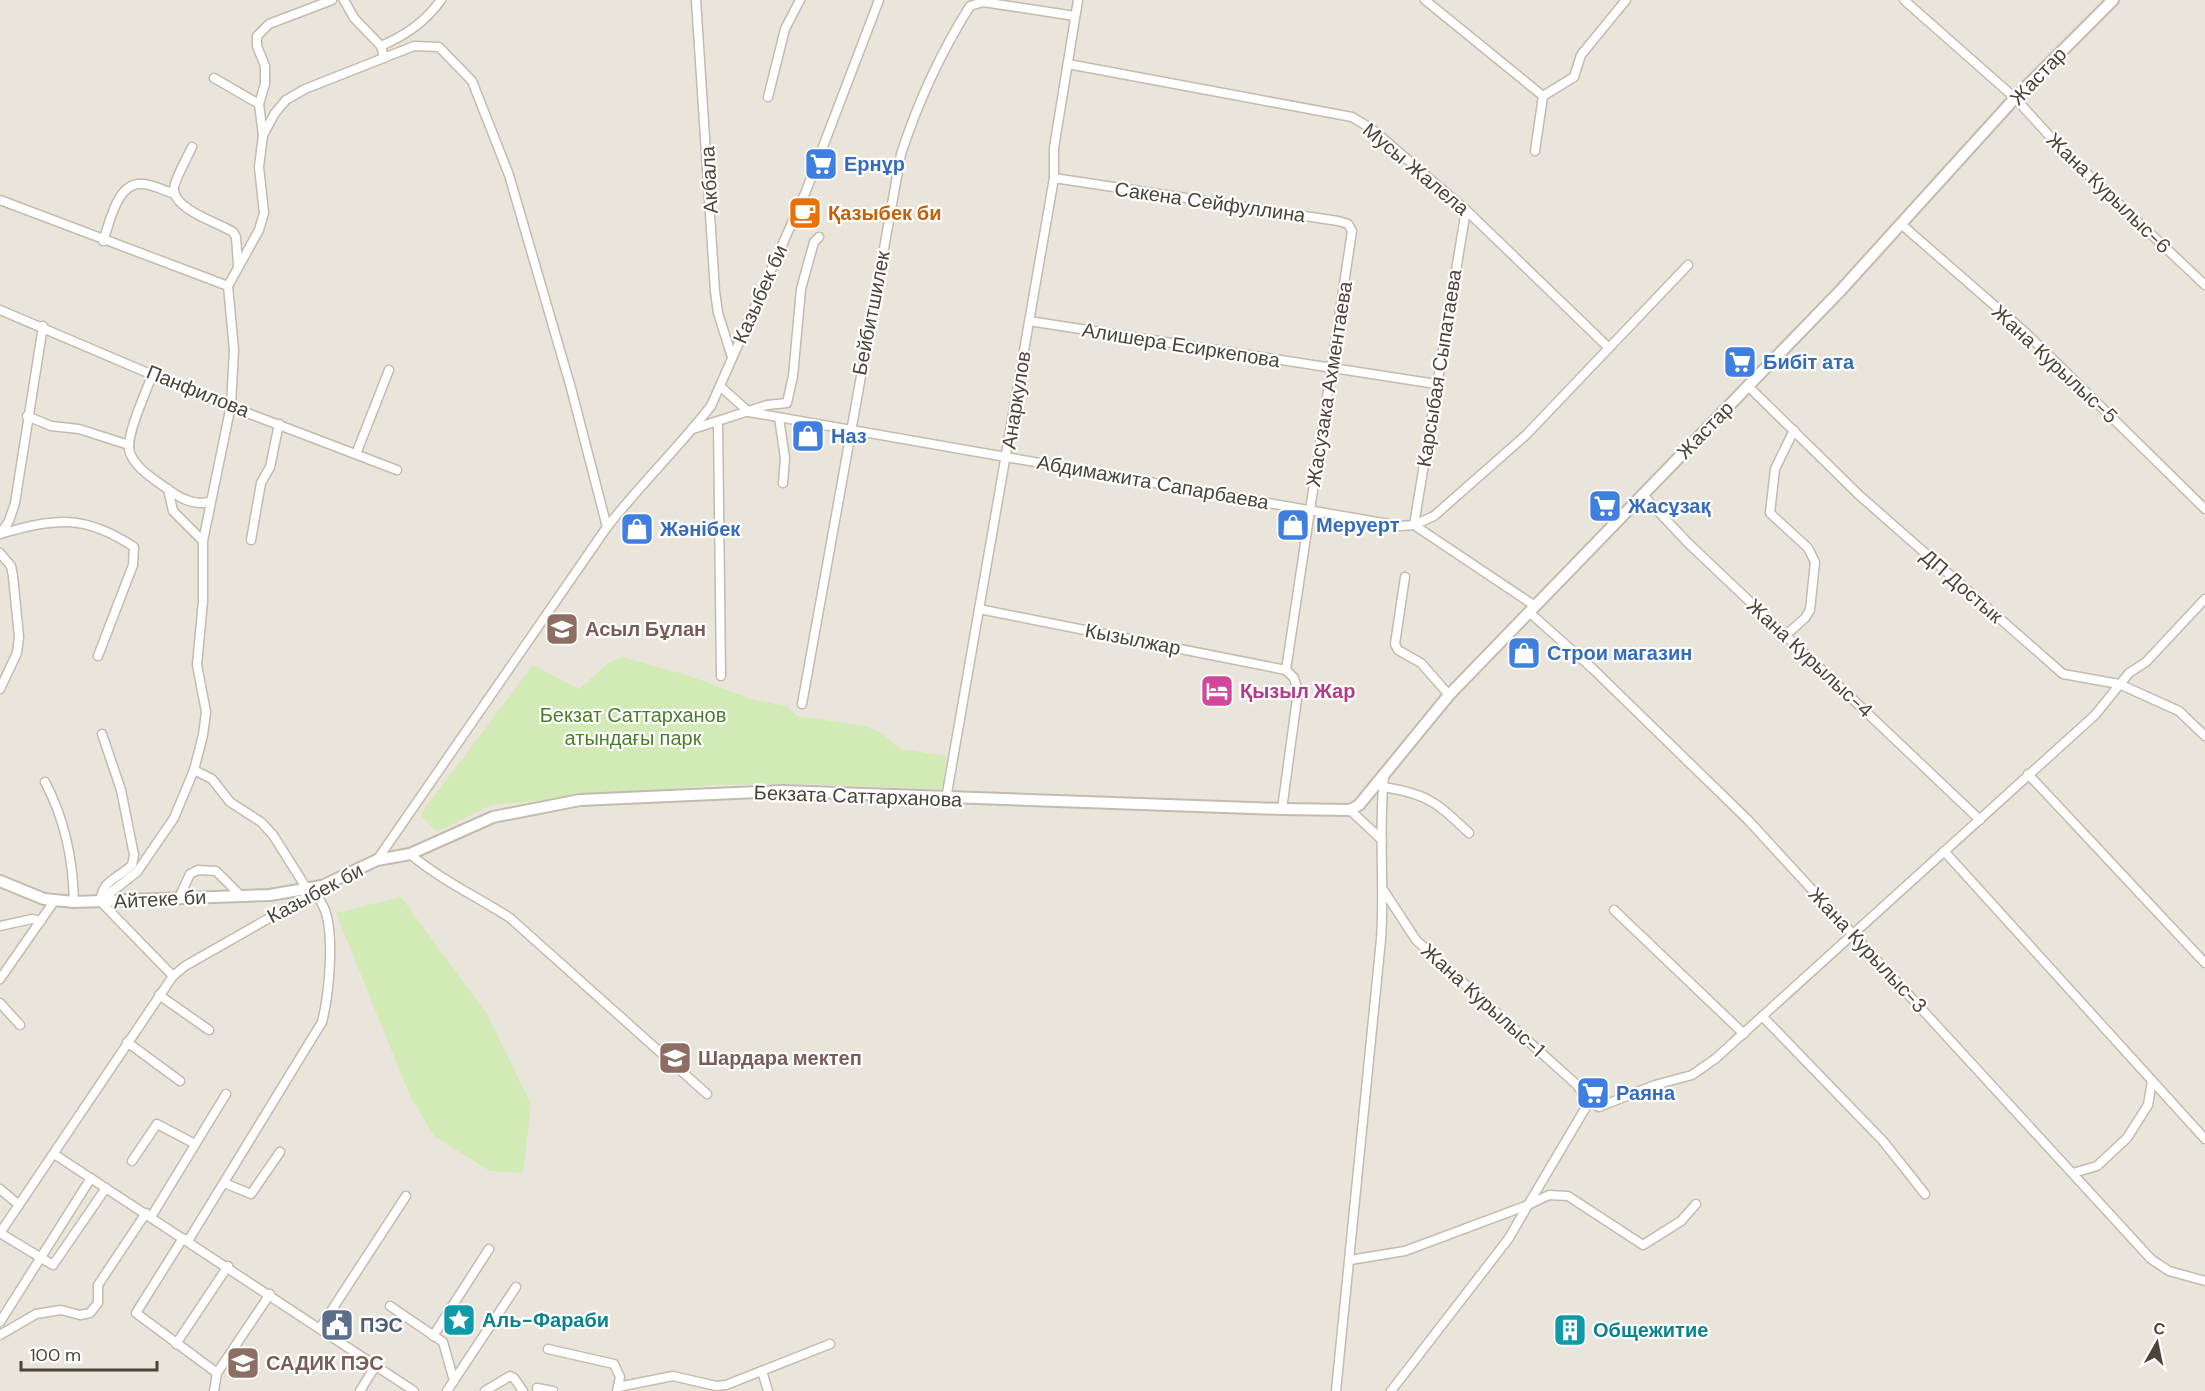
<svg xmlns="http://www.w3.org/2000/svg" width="2205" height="1391" font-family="'DM Sans',sans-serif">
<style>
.residential{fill:#eae5da}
.green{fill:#d2eab5}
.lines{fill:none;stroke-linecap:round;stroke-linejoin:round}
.minor-casing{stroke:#c2bbae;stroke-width:11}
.tertiary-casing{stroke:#c2bbae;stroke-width:14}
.minor{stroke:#fff;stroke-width:8}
.tertiary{stroke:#fff;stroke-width:10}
.labels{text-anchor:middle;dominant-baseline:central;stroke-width:4.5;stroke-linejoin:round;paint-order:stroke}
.street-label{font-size:20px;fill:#4b4439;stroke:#fff}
.shop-label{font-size:20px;font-weight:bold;fill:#366cbe;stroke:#fff;text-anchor:start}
.food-label{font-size:20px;font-weight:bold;fill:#c56008;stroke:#fff;text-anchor:start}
.education-label{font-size:20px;font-weight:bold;fill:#785e54;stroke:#fff;text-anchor:start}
.hotel-label{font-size:20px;font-weight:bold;fill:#b23c85;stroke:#fff;text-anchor:start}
.park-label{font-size:20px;fill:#4a7f2a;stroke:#fff}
.culture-label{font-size:20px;font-weight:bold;fill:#0d838f;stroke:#fff;text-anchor:start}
.service-label{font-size:20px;font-weight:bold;fill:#4e5e75;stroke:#fff;text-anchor:start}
</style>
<rect width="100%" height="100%" fill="#f6f3ec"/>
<rect class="residential" x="0" y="0" width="2205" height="1391"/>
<g class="green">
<polygon points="622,657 687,675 754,700 787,706 797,716 865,726 880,732 901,749 946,756 943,789 807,784 713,785 491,805 437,832 420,815 533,665 579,689 608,663"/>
<polygon points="401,897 487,1014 531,1104 523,1173 490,1171 434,1136 410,1096 336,913"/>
</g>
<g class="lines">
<g class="minor-casing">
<g id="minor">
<polyline points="344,0 354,18 381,46 384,58"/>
<polyline points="696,0 715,291 718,313 732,357"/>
<polyline points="1425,0 1543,96"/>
<polyline points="1904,0 2015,98 2064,152 2205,285"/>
<path d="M 381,46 C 406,35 425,22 441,0"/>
<polyline points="1068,64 1352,117 1372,129 1466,210 1609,348"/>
<polyline points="214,78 259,104"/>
<polyline points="1543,96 1574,77 1581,55 1626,0"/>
<polyline points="768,97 785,29 800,0"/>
<polyline points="263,135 275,113 286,100 305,89 414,46 439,47 472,81 509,175 571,388 607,527"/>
<path d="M 192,147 C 188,156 173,182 174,190 C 175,210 219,223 233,232 L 236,237 L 238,265"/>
<polyline points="1535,151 1543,96"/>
<polyline points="1054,178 1338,221 1348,224 1352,231 1286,670"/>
<polyline points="0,200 228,286"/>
<polyline points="1901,224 2026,333 2205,509"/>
<path d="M 103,241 C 110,223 117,180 144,184 C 154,185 165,191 175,194"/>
<polyline points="0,310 195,393 397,470"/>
<polyline points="1029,321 1436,384"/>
<path d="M 153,373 C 147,390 124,438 130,453 C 136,468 151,477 163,486 C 177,496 191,506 209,502"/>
<polyline points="1748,386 1859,495 2063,674 2119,684 2179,711 2205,736"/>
<polyline points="721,387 749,412"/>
<polyline points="749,412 1400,526 1414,525 1434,516 1526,435 1688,265"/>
<polyline points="27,416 51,426 79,429 129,445"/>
<polyline points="779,418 785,458 783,483"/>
<polyline points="718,422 721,676"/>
<polyline points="693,429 767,405 787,403 793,376 801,289 814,242 819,237"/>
<polyline points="356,454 389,370"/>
<polyline points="168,489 173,511 203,541"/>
<polyline points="1642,494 1688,543 1980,820"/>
<polyline points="1414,525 1466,210"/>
<polyline points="1414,525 1535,606"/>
<path d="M 0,534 C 56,518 84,514 134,547 L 133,565 L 98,656"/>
<polyline points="0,534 9,521 15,503 43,326"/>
<polyline points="251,540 261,483 270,467 279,424"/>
<polyline points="0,553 11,566 13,576 19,637 17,653 0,689"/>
<polyline points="1405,577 1395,644 1398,650 1421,663 1449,695"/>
<polyline points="979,609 1286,670"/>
<polyline points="1529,612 1593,669 1749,821 2151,1259 2169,1271 2205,1281"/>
<polyline points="1786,635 1805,618 1810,610 1815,562 1808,548 1770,513 1775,469 1794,430"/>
<path d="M 802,704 L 901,154 C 918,102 941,52 970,6 L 983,2 L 1075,16"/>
<path d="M 102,734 L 121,790 L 134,855 L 132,865 C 119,878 100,881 101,902 L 173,976"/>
<polyline points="194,770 212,779 230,802 261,822 273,835 307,889"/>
<polyline points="2028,774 2205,963"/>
<path d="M 45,782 C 65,820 73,858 74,902"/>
<path d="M 1383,787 C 1428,794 1436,802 1469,833"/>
<polyline points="946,799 1054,178 1054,148 1078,0"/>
<polyline points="1282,809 1298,691 1294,678 1286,670"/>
<polyline points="1350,810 1382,840"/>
<polyline points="1944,851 2205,1139"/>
<path d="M 410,854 C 441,880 476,896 510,918 L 707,1094"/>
<path d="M 377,860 L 607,527 C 640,485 678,448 711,406 L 806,191 L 879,0"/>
<polyline points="1384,891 1416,940 1577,1085 1589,1102 1599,1107 1655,1085 1692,1075 1715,1059 2095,715 2129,673 2146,662 2205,599"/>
<polyline points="179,898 190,874 198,870 216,871 241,896"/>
<polyline points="101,900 137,872 174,818 194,770 203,735 206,712 197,665 203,601 203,541 231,405 234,350 228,286 259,230 264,213 259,167 263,135 259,104 265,84 265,66 257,46 257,36 269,24 332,0"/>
<polyline points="1614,910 1744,1034"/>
<polyline points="0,926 32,919 41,921"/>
<polyline points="0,979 55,900"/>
<polyline points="159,995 209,1030"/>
<polyline points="0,1003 20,1025"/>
<polyline points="1762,1016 1883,1141 1925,1194"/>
<polyline points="127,1042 180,1081"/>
<polyline points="54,1154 414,1391"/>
<polyline points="132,1161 157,1124 195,1144"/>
<polyline points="2073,1173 2097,1166 2127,1138 2148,1105 2152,1081"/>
<polyline points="224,1183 251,1194 280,1152"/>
<polyline points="0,1189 19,1205"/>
<polyline points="151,1217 226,1094"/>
<path d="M 0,1233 L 173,976 L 185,966 L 315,892 C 319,899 324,906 326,913 C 334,940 329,995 322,1022 L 188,1241"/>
<polyline points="0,1233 53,1265 106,1188"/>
<polyline points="183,1238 136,1313 217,1373"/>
<polyline points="1350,1260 1405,1251 1528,1205 1589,1102"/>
<polyline points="390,1306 443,1342 454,1381"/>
<polyline points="0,1322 91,1178"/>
<polyline points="320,1328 406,1196"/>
<polyline points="0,1335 36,1314 61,1310 80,1315 90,1313 98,1303 98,1285 146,1213"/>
<polyline points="433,1336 489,1249"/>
<polyline points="176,1344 228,1266"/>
<polyline points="548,1349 614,1364 620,1377 617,1391"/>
<polyline points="762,1371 768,1391"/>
<polyline points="618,1387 673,1376 716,1386 726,1385 830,1344"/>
<polyline points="537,1388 553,1391"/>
<polyline points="214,1391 217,1373 270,1294"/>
<polyline points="360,1391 376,1365"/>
<polyline points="447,1391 516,1287"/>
<polyline points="485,1391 510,1376 514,1378 523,1391"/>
<path d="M 1336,1391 L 1381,939 C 1385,885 1378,830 1384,777"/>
<polyline points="1391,1391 1509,1238 1528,1205 1549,1195 1568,1196 1643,1245 1681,1221 1696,1204"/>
</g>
</g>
<g class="tertiary-casing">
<g id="tertiary">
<polyline points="0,881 44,899 74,902 270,895 322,886"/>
<polyline points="315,892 322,886 377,860 410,854 493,817 580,800 782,791 1282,809 1350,810 1359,805 1449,695 1841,290 2015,98 2113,0"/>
</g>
</g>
<use href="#minor" class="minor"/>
<use href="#tertiary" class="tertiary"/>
</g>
<defs>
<g id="supermarket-square" transform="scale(1.725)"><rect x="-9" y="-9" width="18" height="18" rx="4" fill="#3f7fe0" stroke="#fff"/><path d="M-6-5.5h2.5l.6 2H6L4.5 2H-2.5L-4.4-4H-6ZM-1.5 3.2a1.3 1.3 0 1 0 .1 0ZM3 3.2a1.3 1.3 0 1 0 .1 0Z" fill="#fff"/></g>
<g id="cafe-square" transform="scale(1.725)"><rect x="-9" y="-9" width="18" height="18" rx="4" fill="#e8710a" stroke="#fff"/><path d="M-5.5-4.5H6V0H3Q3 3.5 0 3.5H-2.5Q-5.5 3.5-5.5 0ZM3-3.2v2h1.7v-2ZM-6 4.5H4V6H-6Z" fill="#fff"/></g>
<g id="shop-square" transform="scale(1.725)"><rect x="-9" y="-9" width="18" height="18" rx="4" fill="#3f7fe0" stroke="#fff"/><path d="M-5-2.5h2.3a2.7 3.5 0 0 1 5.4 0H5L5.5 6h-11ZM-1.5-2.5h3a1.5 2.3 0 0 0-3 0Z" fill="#fff"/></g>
<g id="school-square" transform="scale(1.725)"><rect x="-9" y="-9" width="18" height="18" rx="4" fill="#8d6e63" stroke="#fff"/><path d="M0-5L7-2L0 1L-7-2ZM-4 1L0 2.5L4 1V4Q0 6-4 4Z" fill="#fff"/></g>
<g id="hotel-square" transform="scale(1.725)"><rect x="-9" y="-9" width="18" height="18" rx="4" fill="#d1479c" stroke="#fff"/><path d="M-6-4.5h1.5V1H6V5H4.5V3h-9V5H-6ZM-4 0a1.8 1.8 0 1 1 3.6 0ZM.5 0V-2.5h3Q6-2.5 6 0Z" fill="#fff"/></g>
<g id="sight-square" transform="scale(1.725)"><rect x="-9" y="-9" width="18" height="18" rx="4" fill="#0f9aa8" stroke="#fff"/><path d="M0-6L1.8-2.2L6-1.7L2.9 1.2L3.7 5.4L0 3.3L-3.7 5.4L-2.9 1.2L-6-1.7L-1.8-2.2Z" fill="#fff"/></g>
<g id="civic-square" transform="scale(1.725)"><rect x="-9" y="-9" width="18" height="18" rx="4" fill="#5c6f8a" stroke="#fff"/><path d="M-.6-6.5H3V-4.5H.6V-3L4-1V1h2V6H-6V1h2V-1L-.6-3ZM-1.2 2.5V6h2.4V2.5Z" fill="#fff"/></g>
<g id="building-square" transform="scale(1.725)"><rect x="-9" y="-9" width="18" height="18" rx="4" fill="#0f9aa8" stroke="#fff"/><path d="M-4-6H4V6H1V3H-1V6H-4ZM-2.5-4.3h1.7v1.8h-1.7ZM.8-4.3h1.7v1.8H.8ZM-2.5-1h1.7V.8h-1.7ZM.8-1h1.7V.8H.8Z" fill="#fff"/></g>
</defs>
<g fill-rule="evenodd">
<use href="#supermarket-square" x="821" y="164"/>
<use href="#cafe-square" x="805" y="213"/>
<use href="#supermarket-square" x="1740" y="362"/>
<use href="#shop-square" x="808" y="436"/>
<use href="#supermarket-square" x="1605" y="506"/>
<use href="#shop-square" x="1293" y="525"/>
<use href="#shop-square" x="637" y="529"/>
<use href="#school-square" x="562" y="629"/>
<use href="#shop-square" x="1524" y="653"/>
<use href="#hotel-square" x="1217" y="691"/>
<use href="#school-square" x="675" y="1058"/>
<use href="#supermarket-square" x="1593" y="1093"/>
<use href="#sight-square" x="459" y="1320"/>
<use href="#civic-square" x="337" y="1325"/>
<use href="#building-square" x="1570" y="1330"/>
<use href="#school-square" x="243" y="1363"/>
</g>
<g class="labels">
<g class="street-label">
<text transform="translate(2038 76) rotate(-46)">Жастар</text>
<text transform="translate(1416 169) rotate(40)">Мусы Жалела</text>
<text transform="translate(709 180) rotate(-93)">Акбала</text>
<text transform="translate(2109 193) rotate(44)">Жана Курылыс-6</text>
<text transform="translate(1210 202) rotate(8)">Сакена Сейфуллина</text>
<text transform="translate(760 294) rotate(-66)">Казыбек би</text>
<text transform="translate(871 313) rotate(-79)">Бейбитшилек</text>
<text transform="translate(1181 345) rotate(9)">Алишера Есиркепова</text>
<text transform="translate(2055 364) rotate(43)">Жана Курылыс-5</text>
<text transform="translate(1439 368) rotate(-81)">Карсыбая Сыпатаева</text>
<text transform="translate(1329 384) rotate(-81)">Жасузака Ахментаева</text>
<text transform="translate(198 391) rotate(22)">Панфилова</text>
<text transform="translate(1016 400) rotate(-81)">Анаркулов</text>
<text transform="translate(1705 430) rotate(-46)">Жастар</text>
<text transform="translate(1153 482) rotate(10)">Абдимажита Сапарбаева</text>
<text transform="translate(1962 586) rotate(41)">ДП Достык</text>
<text transform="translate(1133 639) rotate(11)">Кызылжар</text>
<text transform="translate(1810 658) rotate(43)">Жана Курылыс-4</text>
<text transform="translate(858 796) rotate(2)">Бекзата Саттарханова</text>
<text transform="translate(315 893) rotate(-28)">Казыбек би</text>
<text transform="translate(160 899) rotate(-3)">Айтеке би</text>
<text transform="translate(1868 950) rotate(47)">Жана Курылыс-3</text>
<text transform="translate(1483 1000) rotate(42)">Жана Курылыс-1</text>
</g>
<g class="shop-label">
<text x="844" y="164">Ернұр</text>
<text x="1763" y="362">Бибіт ата</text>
<text x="831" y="436">Наз</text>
<text x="1628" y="506">Жасұзақ</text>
<text x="1316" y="525">Меруерт</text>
<text x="660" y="529">Жәнібек</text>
<text x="1547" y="653">Строи магазин</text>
<text x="1616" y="1093">Раяна</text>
</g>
<g class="food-label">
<text x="828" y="213">Қазыбек би</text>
</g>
<g class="education-label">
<text x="585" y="629">Асыл Бұлан</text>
<text x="698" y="1058">Шардара мектеп</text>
<text x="266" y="1363">САДИК ПЭС</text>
</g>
<g class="hotel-label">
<text x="1240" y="691">Қызыл Жар</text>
</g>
<g class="park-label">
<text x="633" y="715">Бекзат Саттарханов<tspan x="633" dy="23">атындағы парк</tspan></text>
</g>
<g class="culture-label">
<text x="482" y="1320">Аль-Фараби</text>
<text x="1593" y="1330">Общежитие</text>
</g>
<g class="service-label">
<text x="360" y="1325">ПЭС</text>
</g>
</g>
<g transform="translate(2157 1343) rotate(9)" stroke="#ffffff" stroke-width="4.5" paint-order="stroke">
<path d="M0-4.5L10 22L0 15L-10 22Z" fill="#4b4439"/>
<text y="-9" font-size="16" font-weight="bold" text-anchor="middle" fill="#4b4439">С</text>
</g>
<path d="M21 1361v9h136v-9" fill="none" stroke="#4b4439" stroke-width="3"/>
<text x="30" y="1361" font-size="18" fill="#4b4439" stroke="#ffffff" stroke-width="4.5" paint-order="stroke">100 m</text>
</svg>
